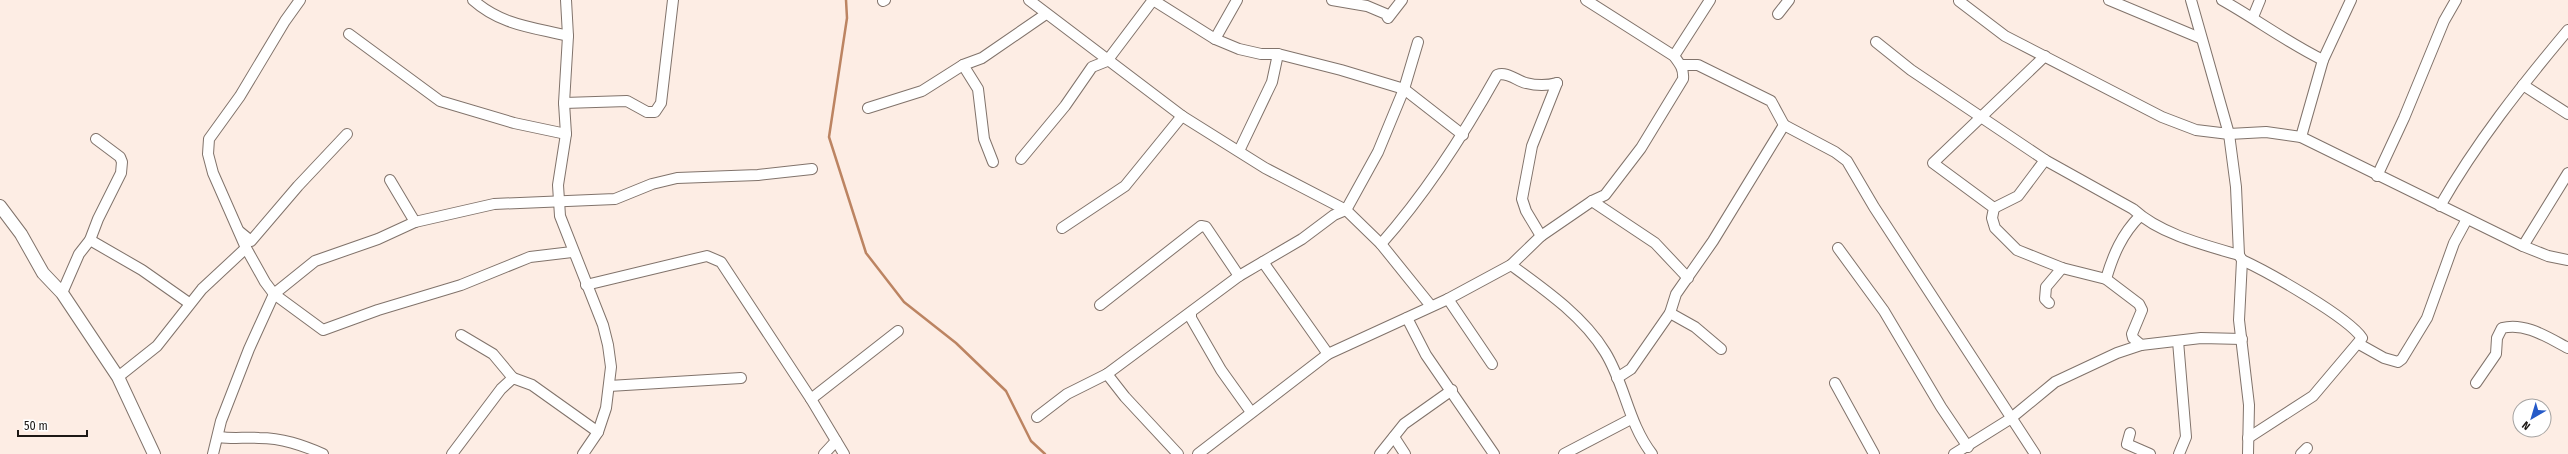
<svg xmlns="http://www.w3.org/2000/svg" width="2568" height="454" font-family="'Fira Sans Condensed',sans-serif">
<style>
.lines{fill:none;stroke-linecap:round;stroke-linejoin:round}
.stream{stroke:#bc8462;stroke-width:2.5}
.minor-casing{stroke:#81736b;stroke-width:12}
.tertiary-casing{stroke:#81736b;stroke-width:14}
.minor{stroke:#fff;stroke-width:10}
.tertiary{stroke:#fff;stroke-width:12}
</style>
<rect width="100%" height="100%" fill="#fdede4"/>
<g class="lines">
<polyline class="stream" points="846,0 847,18 829,137 866,253 904,302 956,343 1006,391 1031,441 1045,454"/>
<g class="minor-casing">
<g id="minor">
<polyline points="300,0 285,21 240,96 209,139 208,154 213,173 246,248 265,282 274,294 323,330 378,310 461,285 530,257 572,252"/>
<path d="M 473,0 C 501,25 532,27 568,36"/>
<polyline points="566,0 568,36 564,103 566,134 558,185 560,216 603,325 608,345 611,367 606,408 598,432 583,454"/>
<polyline points="1029,0 1182,116 1265,168 1346,210 1381,244 1431,306"/>
<polyline points="1153,0 1215,39 1239,49 1261,54 1278,54 1341,70 1404,89 1463,135"/>
<polyline points="1332,0 1367,6 1386,14 1388,18 1402,0"/>
<polyline points="2109,0 2200,38"/>
<polyline points="2191,0 2229,134 2236,187 2239,255 2242,260 2239,320 2249,405 2248,454"/>
<path d="M 2222,0 C 2256,19 2288,43 2323,60"/>
<polyline points="883,1 885,0"/>
<polyline points="1959,1 2005,36 2162,117 2196,130 2229,134 2266,132 2301,137 2523,246 2548,256 2568,260"/>
<polyline points="1778,14 1789,0"/>
<polyline points="2253,17 2260,0"/>
<polyline points="349,34 440,101 514,123 566,134"/>
<polyline points="1215,39 1237,0"/>
<path d="M 1876,42 L 1911,70 L 2045,160 L 2133,209 C 2160,234 2204,245 2239,255"/>
<polyline points="1674,56 1710,0"/>
<polyline points="2045,56 1933,163 1994,208 1992,218 1995,228 2017,250 2062,268 2106,279 2139,304 2142,310 2132,334 2133,338 2141,345"/>
<polyline points="963,65 978,89 984,139 993,162"/>
<polyline points="1681,65 1698,65 1771,101 1784,125"/>
<polyline points="2523,85 2568,114"/>
<polyline points="564,103 627,101 647,112 655,112 661,103 673,0"/>
<polyline points="868,108 922,91 963,65 982,58 1046,14"/>
<polyline points="2301,137 2323,60 2351,0"/>
<polyline points="1239,151 1272,82 1278,54"/>
<polyline points="1021,159 1065,106 1092,67 1107,61 1153,0"/>
<polyline points="2377,176 2404,118 2444,21 2456,0"/>
<polyline points="390,180 415,222"/>
<polyline points="1592,201 1655,243 1688,278"/>
<path d="M 2440,206 C 2476,143 2521,86 2568,30"/>
<polyline points="1994,208 2018,196 2045,160"/>
<polyline points="1062,228 1125,186 1182,116"/>
<polyline points="240,232 251,241 298,186 347,134"/>
<polyline points="1541,236 1526,211 1522,199 1532,146 1557,83"/>
<polyline points="90,240 142,270 189,303"/>
<path d="M 1381,244 C 1427,192 1463,136 1497,75 C 1507,71 1517,81 1526,83 C 1538,86 1546,86 1557,83"/>
<polyline points="2523,246 2568,173"/>
<polyline points="1838,248 1884,311 1941,407 1968,447"/>
<path d="M 2242,260 C 2268,272 2348,317 2362,338 L 2313,396 L 2248,438"/>
<polyline points="1263,262 1328,354"/>
<path d="M 1511,265 C 1544,289 1583,316 1605,352 C 1625,384 1628,423 1652,454"/>
<path d="M 2106,279 C 2113,255 2122,234 2140,216"/>
<polyline points="586,285 707,256 721,262 811,399 844,454"/>
<polyline points="62,293 79,254 90,240 98,219 121,173 122,162 120,157 96,139"/>
<polyline points="1448,299 1492,364"/>
<polyline points="2049,303 2045,299 2046,287 2062,268"/>
<polyline points="1100,305 1201,226 1206,227 1239,276"/>
<polyline points="1191,313 1191,318 1221,370 1251,412"/>
<polyline points="1670,313 1695,327 1721,349"/>
<polyline points="1407,318 1426,355 1494,454"/>
<polyline points="461,335 493,354 513,378"/>
<polyline points="2178,341 2186,437 2179,454"/>
<polyline points="2359,344 2384,358 2398,362 2402,359 2427,318 2454,243 2467,219"/>
<polyline points="1107,374 1125,397 1178,454"/>
<polyline points="118,377 157,346 202,289 246,248"/>
<polyline points="1617,378 1631,369 1670,313 1676,294 1713,241 1784,125 1835,152 1847,161 1874,207 2035,454"/>
<polyline points="1835,383 1874,454"/>
<path d="M 2476,383 L 2496,354 L 2497,338 L 2502,328 C 2525,322 2547,337 2568,348"/>
<polyline points="609,386 741,378"/>
<polyline points="811,399 898,331"/>
<polyline points="1037,417 1067,394 1107,374 1239,276 1302,239 1334,215 1346,210 1378,152 1404,89 1418,42"/>
<polyline points="2130,433 2127,444 2150,454"/>
<path d="M 219,437 C 234,439 245,437 259,438 C 282,438 302,445 323,454"/>
<polyline points="1394,437 1405,454"/>
<polyline points="213,454 221,421 249,349 274,294 315,261 378,239 415,222 494,204 615,199 652,184 677,178 758,175 812,169"/>
<polyline points="452,454 501,389 513,378 532,385 598,432"/>
<polyline points="824,454 836,441"/>
<path d="M 1198,454 L 1328,354 L 1448,299 L 1511,265 L 1541,236 L 1592,201 L 1605,195 L 1641,148 L 1683,79 C 1684,69 1680,64 1674,56 L 1586,0"/>
<polyline points="1380,454 1404,424 1452,390"/>
<polyline points="1564,454 1631,419"/>
<polyline points="1954,454 2010,419 2055,382 2117,353 2141,345 2201,338 2242,339"/>
<polyline points="2301,454 2307,448"/>
</g>
</g>
<g class="tertiary-casing">
<polyline id="tertiary" points="0,206 21,234 43,273 62,293 118,377 154,454"/>
</g>
<use href="#minor" class="minor"/>
<use href="#tertiary" class="tertiary"/>
</g>
<g transform="translate(2532 418) rotate(218)"><circle r="19" fill="#ffffff" stroke="#a5a3a1"/>
<path d="M0-3L7 15L0 10L-7 15Z" fill="#255ac8"/>
<text y="-6" font-size="11" font-weight="bold" text-anchor="middle" fill="#1d1815">N</text>
</g>
<path d="M18 430v6h69v-6" fill="none" stroke="#1d1815" stroke-width="2"/>
<text x="24" y="430" font-size="12" fill="#1d1815" stroke="#ffffff" stroke-width="3" paint-order="stroke">50 m</text>
</svg>
